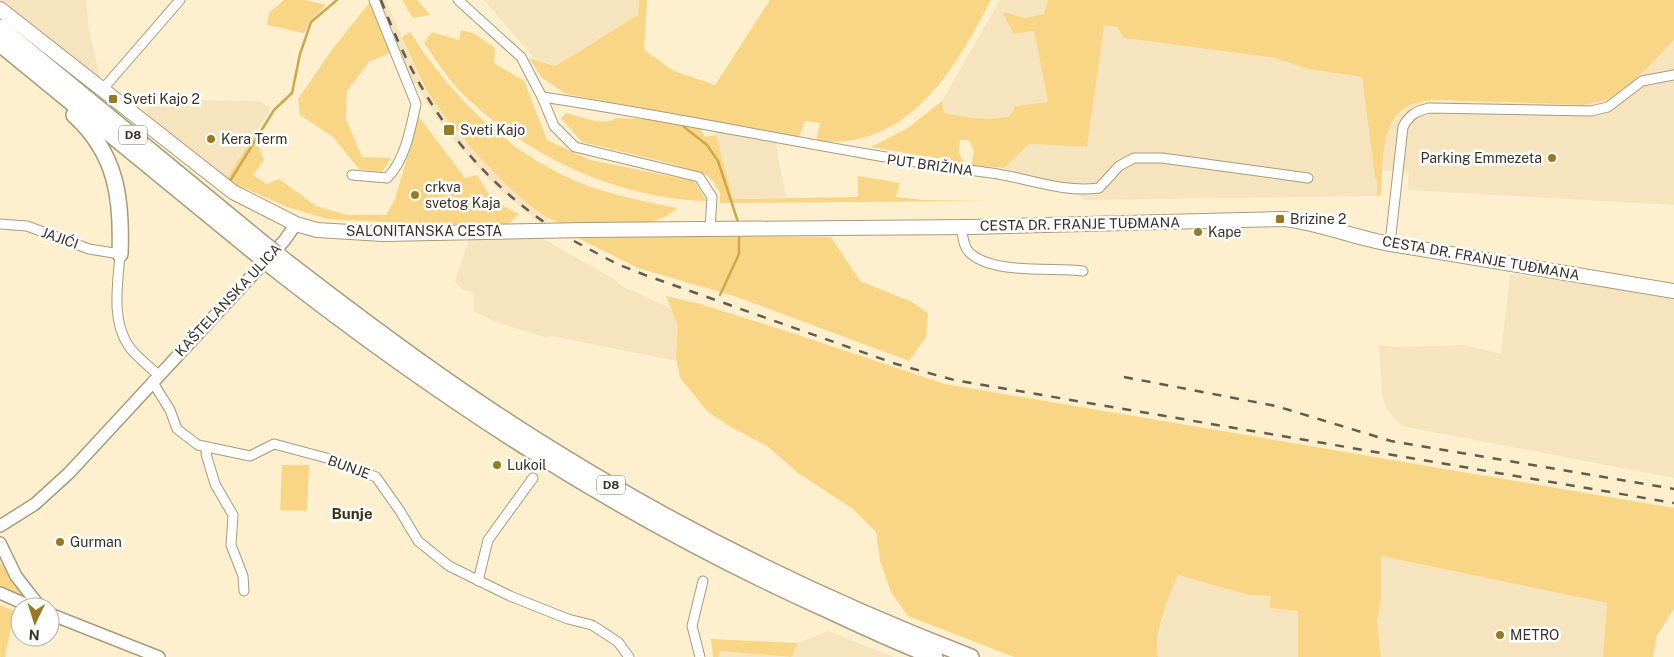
<svg xmlns="http://www.w3.org/2000/svg" width="1674" height="657" font-family="'Public Sans',sans-serif">
<style>
.built{fill:#f5e4be}
.green{fill:#f9d685}
.lines{fill:none;stroke-linecap:round;stroke-linejoin:round}
.stream{stroke:#cda84c;stroke-width:2.5}
.minor-casing{stroke:#a89b7d;stroke-width:11}
.tertiary-casing{stroke:#a89b7d;stroke-width:14}
.secondary-casing{stroke:#a89b7d;stroke-width:16}
.trunk-casing{stroke:#a89b7d;stroke-width:18}
.minor{stroke:#fff;stroke-width:9}
.tertiary{stroke:#fff;stroke-width:11}
.secondary{stroke:#fff;stroke-width:14}
.trunk{stroke:#fff;stroke-width:15}
.rail{stroke:#645c4b;stroke-width:2.5;stroke-dasharray:9 9;stroke-linecap:butt}
.trunk-bridge-casing{stroke:#a89b7d;stroke-width:18;stroke-linecap:butt}
.trunk-bridge{stroke:#fff;stroke-width:15}
.poi-dot{fill:#997922;stroke:#fff;stroke-width:2}
.labels{text-anchor:middle;dominant-baseline:central;stroke-width:5;stroke-linejoin:round;paint-order:stroke}
.shield{fill:#fff;stroke:#736f66;stroke-width:1}
.shield-label{font-size:12px;font-weight:bold;fill:#373125}
.poi-label{font-size:14px;fill:#373125;stroke:#fff;text-anchor:start}
.street-label{font-size:14px;fill:#373125;stroke:#fff}
.neighbourhood-label{font-size:15px;font-weight:bold;fill:#3c3116;stroke:#fff}
</style>
<rect width="100%" height="100%" fill="#fef0cf"/>
<g class="built">
<polygon points="0,0 86,0 89,29 101,82"/>
<polygon points="377,0 386,0 415,68 430,95 458,134 502,180 534,207 550,217 543,226 495,186 448,134 406,70"/>
<polygon points="484,0 639,0 638,15 554,66 533,57"/>
<polygon points="1000,0 1048,0 1044,14 1025,18 1006,12 1003,14 1014,34 1034,31 1048,102 1015,106 1010,116 998,118 973,120 944,113 942,101"/>
<polygon points="1103,25 1117,27 1124,38 1276,58 1308,69 1362,77 1375,178 1378,182 1376,196 1084,200 1080,195 1012,181 1004,168 1029,144 1087,147"/>
<polygon points="1674,40 1674,205 1408,190 1409,172 1382,170 1385,133 1401,113 1418,101 1584,105 1660,53"/>
<polygon points="170,100 259,101 271,108 226,180 140,115 143,110"/>
<polygon points="714,128 775,140 786,197 733,199"/>
<polygon points="540,237 614,279 621,286 671,308 678,326 677,361 551,336 548,338 495,322 474,311 474,293 462,289 455,281 469,239"/>
<polygon points="1510,274 1576,282 1674,299 1674,478 1402,426 1393,417 1387,409 1382,396 1379,345 1396,347 1466,345 1501,354"/>
<polygon points="1380,556 1607,603 1603,657 1381,657 1377,621 1381,601"/>
<polygon points="1178,575 1249,595 1271,596 1269,608 1298,611 1298,657 1158,657 1157,646 1165,610"/>
<polygon points="828,631 894,657 719,657 719,651 790,657 798,643"/>
</g>
<g class="green">
<polygon points="284,0 305,0 326,5 309,22 304,33 267,25 269,13"/>
<polygon points="402,0 417,0 430,15 413,18"/>
<path d="M 639,0 L 647,0 L 644,50 L 674,71 L 715,85 L 770,0 L 991,0 C 954,71 908,151 816,141 L 820,123 L 805,121 L 799,137 L 566,94 L 542,78 L 529,58 L 555,66 L 638,15 Z"/>
<path d="M 1048,0 L 1674,0 L 1674,40 L 1628,87 L 1606,100 L 1584,105 L 1432,100 C 1378,104 1384,155 1381,195 L 1376,196 L 1378,182 L 1375,178 L 1362,77 L 1308,69 L 1275,58 L 1124,38 L 1117,27 L 1104,25 L 1087,147 L 1029,144 L 1004,168 L 971,165 L 974,152 L 969,140 L 960,140 L 959,153 L 964,163 L 871,147 L 908,128 L 942,101 L 944,113 C 967,118 987,121 1010,116 L 1015,106 L 1048,102 L 1034,31 L 1014,34 L 1003,14 L 1005,12 L 1025,18 L 1044,14 Z"/>
<polygon points="371,1 392,52 369,62 347,91 346,119 362,157 391,158 382,172 359,169 333,137 300,115 298,99 334,47"/>
<path d="M 461,30 L 475,34 L 495,48 L 494,63 L 524,81 L 547,140 L 590,160 L 694,181 L 707,201 C 618,200 520,153 458,89 C 445,75 435,58 424,43 L 432,32 L 459,40 Z"/>
<path d="M 410,32 C 453,99 512,157 588,186 C 617,196 647,202 677,208 C 659,225 636,225 613,225 C 598,225 581,227 567,225 C 527,218 452,129 430,95 C 419,77 411,57 402,37 Z"/>
<path d="M 566,113 C 579,116 605,127 616,118 L 653,119 L 698,126 L 705,137 L 716,135 L 733,199 L 858,197 L 858,176 L 900,183 L 896,197 L 923,200 L 995,201 L 720,203 L 720,193 L 713,181 L 706,175 L 673,164 L 582,142 L 561,118 Z"/>
<polygon points="419,117 465,178 477,175 493,201 519,214 508,224 422,224 327,219 287,207 226,180 254,135 264,160 253,175 267,184 279,179 316,206 346,215 386,215 395,199"/>
<polygon points="664,236 831,237 860,281 912,302 928,313 926,337 909,361 737,297 638,268 578,238"/>
<path d="M 666,296 L 700,304 L 786,331 L 945,384 L 1674,508 L 1674,609 L 1657,635 L 1653,657 L 1603,657 L 1607,603 L 1381,556 L 1381,601 L 1377,621 L 1381,657 L 1298,657 L 1298,611 L 1269,608 L 1271,596 L 1249,595 L 1178,575 C 1168,599 1154,631 1158,657 L 1014,657 L 908,616 L 891,592 L 880,561 L 876,532 L 853,509 L 798,473 L 767,446 L 729,426 L 708,412 L 680,378 L 676,357 L 678,326 Z"/>
<polygon points="282,465 309,465 307,511 280,510"/>
<polygon points="0,562 2,565 23,596 0,585"/>
<polygon points="0,605 14,611 5,657 0,657"/>
<polygon points="711,639 798,643 791,657 719,651 719,657 713,657"/>
</g>
<g class="lines">
<g class="stream">
<polyline points="684,127 707,145 718,161 739,225"/>
<polyline points="230,181 274,110 292,93 300,54 311,22 337,0"/>
<polyline points="720,295 739,254 739,233"/>
</g>
<g class="minor-casing">
<g id="minor">
<polyline points="458,0 521,57 542,97 554,126 575,147 699,177 712,197 710,229"/>
<polyline points="102,90 180,0"/>
<path d="M 542,97 C 692,119 840,153 991,173 C 1028,178 1061,193 1099,188 L 1119,166 L 1134,158 L 1162,158 L 1308,178"/>
<path d="M 352,175 L 387,178 C 405,161 411,127 416,104 L 374,0"/>
<path d="M 0,224 L 27,226 L 89,249 L 120,254 C 118,283 111,319 128,345 C 135,356 148,365 158,375"/>
<path d="M 961,227 C 963,235 963,246 969,252 C 991,275 1054,267 1083,271"/>
<path d="M 1390,243 L 1403,127 C 1409,115 1416,111 1429,108 L 1591,111 L 1608,107 L 1642,81 L 1674,75"/>
<polyline points="152,381 170,410 177,429 198,445 250,456 274,444 334,460 376,477 400,511 418,541 449,566 510,596 568,619 592,625 618,642 629,657"/>
<polyline points="207,448 206,454 215,484 233,515 231,545 243,576 244,591"/>
<polyline points="478,581 488,540 533,478"/>
<polyline points="700,657 692,626 703,581"/>
</g>
</g>
<g class="tertiary-casing">
<g id="tertiary">
<polyline points="0,526 35,504 69,473 284,241 296,224"/>
<polyline points="0,543 16,576 40,607"/>
<polyline points="0,593 32,607"/>
<polyline points="50,614 159,657"/>
</g>
</g>
<g class="secondary-casing">
<path id="secondary" d="M 0,9 L 233,192 L 296,224 L 317,230 L 383,234 L 586,230 L 970,227 L 1284,219 C 1320,223 1355,238 1391,244 C 1486,259 1580,275 1674,291"/>
</g>
<g class="trunk-casing">
<g id="trunk">
<polyline points="0,27 264,244"/>
<polyline points="0,44 254,252"/>
<path d="M 74,115 C 117,154 122,199 120,254"/>
<path d="M 283,259 C 371,327 460,393 554,451 C 686,533 826,601 971,657"/>
<path d="M 275,269 C 450,406 630,522 832,612 C 866,628 900,644 935,657"/>
</g>
</g>
<use href="#minor" class="minor"/>
<use href="#tertiary" class="tertiary"/>
<use href="#secondary" class="secondary"/>
<use href="#trunk" class="trunk"/>
<g class="rail">
<path d="M 381,0 C 416,92 463,165 544,222"/>
<polyline points="574,241 617,264 645,275 896,364 954,380 1674,503"/>
<polyline points="1124,377 1276,406 1391,441 1674,489"/>
</g>
<g class="trunk-bridge-casing">
<g id="trunk-bridge">
<polyline points="264,244 283,259"/>
<polyline points="254,252 275,269"/>
</g>
</g>
<use href="#trunk-bridge" class="trunk-bridge"/>
</g>
<g class="poi-dot">
<rect x="108" y="94" width="10" height="10" rx="2.5"/>
<rect x="443" y="124" width="12" height="12" rx="2.5"/>
<circle cx="211" cy="139" r="5"/>
<circle cx="1552" cy="158" r="5"/>
<circle cx="415" cy="195" r="5"/>
<rect x="1275" y="214" width="10" height="10" rx="2.5"/>
<circle cx="1198" cy="232" r="5"/>
<circle cx="497" cy="465" r="5"/>
<circle cx="60" cy="542" r="5"/>
<circle cx="1500" cy="635" r="5"/>
</g>
<g class="labels">
<g class="shield">
<rect x="119" y="125.5" width="28" height="19" rx="4"/>
<rect x="597" y="475.5" width="28" height="19" rx="4"/>
</g>
<g class="shield-label">
<text x="133" y="135">D8</text>
<text x="611" y="485">D8</text>
</g>
<g class="poi-label">
<text x="123" y="99">Sveti Kajo 2</text>
<text x="460" y="130">Sveti Kajo</text>
<text x="221" y="139">Kera Term</text>
<text x="1542" y="158" text-anchor="end">Parking Emmezeta</text>
<text x="425" y="187">crkva<tspan x="425" dy="16">svetog Kaja</tspan></text>
<text x="1290" y="219">Brizine 2</text>
<text x="1208" y="232">Kape</text>
<text x="507" y="465">Lukoil</text>
<text x="70" y="542">Gurman</text>
<text x="1510" y="635">METRO</text>
</g>
<g class="street-label">
<text transform="translate(930 165) rotate(8)">PUT BRIŽINA</text>
<text transform="translate(1080 224) rotate(-1)">CESTA DR. FRANJE TUĐMANA</text>
<text x="424" y="231">SALONITANSKA CESTA</text>
<text transform="translate(60 238) rotate(20)">JAJIĆI</text>
<text transform="translate(1481 258) rotate(10)">CESTA DR. FRANJE TUĐMANA</text>
<text transform="translate(228 300) rotate(-47)">KAŠTELANSKA ULICA</text>
<text transform="translate(349 467) rotate(20)">BUNJE</text>
</g>
<g class="neighbourhood-label">
<text x="352" y="513">Bunje</text>
</g>
</g>
<g transform="translate(35 622) rotate(184)"><circle r="24" fill="#ffffff" stroke="#afada8"/>
<path d="M0-4L9 19L0 12L-9 19Z" fill="#997922"/>
<text y="-8" font-size="14" font-weight="bold" text-anchor="middle" fill="#373125">N</text>
</g>
</svg>
